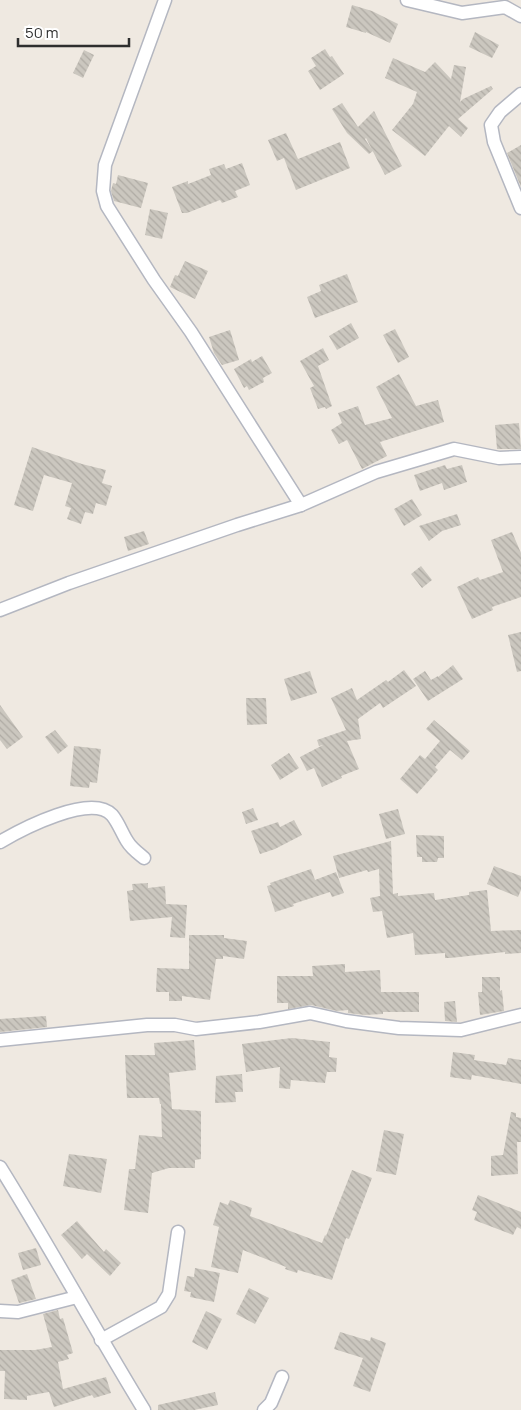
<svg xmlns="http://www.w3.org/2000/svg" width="521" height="1410" font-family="Manrope,sans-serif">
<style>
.building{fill:url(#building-back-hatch)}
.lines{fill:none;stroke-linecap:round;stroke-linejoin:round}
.minor-casing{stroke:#b4b7c1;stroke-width:15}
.minor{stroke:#fff;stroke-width:12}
</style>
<defs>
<pattern id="building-back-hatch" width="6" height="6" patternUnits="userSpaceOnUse" patternTransform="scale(1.25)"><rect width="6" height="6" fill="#cbc7bf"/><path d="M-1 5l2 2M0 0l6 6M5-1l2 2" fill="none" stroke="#afaba4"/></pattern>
</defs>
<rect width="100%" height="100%" fill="#efe9e1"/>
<g class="building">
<polygon points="352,5 372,11 398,24 390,43 366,32 366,33 346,27"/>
<polygon points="475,32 499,45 492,58 469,47"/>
<polygon points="325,49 330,57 332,56 344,74 320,90 308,71 316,66 311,58"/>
<polygon points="84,50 94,55 83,78 73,73"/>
<polygon points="393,58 425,72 435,62 451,79 454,65 466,67 460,102 463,99 491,86 493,89 458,119 468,128 461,137 449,126 425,156 392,130 413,104 417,92 385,78"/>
<polygon points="342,103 358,127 374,111 402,166 385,175 366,138 365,139 373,151 369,154 347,133 332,109"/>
<polygon points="286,133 298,159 340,142 350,168 296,190 284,158 277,161 268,140"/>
<polygon points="521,145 521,187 507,153"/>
<polygon points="242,163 250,185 235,191 238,197 222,203 220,200 187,213 182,213 172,187 188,181 188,184 211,175 209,169 224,164 226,169"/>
<polygon points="118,175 148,183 141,208 114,201 111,191 113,183 116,184"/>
<polygon points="150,209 168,213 162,239 145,235"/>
<polygon points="185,261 208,271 195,299 170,287 175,275 178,276"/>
<polygon points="347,274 358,302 315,318 307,297 321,291 319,285"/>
<polygon points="351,323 359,338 337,350 329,336"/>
<polygon points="395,329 409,357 398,363 383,335"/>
<polygon points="230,330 239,360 222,365 214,353 209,337"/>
<polygon points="323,348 329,360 318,366 332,406 326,409 325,407 318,409 310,388 314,386 300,361"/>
<polygon points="262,356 272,373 263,378 264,382 249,390 247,386 244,388 234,369 251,359 252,362"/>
<polygon points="399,374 416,406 438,400 444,422 380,442 387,456 362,469 347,440 339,444 331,430 342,423 338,413 358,406 365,425 392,418 376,387"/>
<polygon points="519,423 521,449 497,449 495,425"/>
<polygon points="32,447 82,464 106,470 102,483 112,486 106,506 96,503 93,514 85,512 81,524 67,519 71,508 65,506 72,483 44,475 33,511 14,505"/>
<polygon points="445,465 447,469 462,465 467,482 444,490 442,483 420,491 414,475"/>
<polygon points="412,499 422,515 404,526 394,509"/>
<polygon points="457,514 461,525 442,531 429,541 419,526"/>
<polygon points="144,531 149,544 128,551 124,537"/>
<polygon points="512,532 521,553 521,597 492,607 493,610 472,619 457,587 478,577 480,580 503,572 491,540"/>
<polygon points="421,566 432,580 422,588 411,574"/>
<polygon points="521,632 521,671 517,672 508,635"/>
<polygon points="453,665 463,679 428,701 413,679 425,671 431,680 438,676 438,677"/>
<polygon points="404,670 416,686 383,708 380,703 358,719 361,739 347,741 359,769 341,776 342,778 322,787 314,768 307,771 300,757 323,745 319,746 317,740 346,730 331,698 352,688 357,700 386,680 388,682"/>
<polygon points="310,671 317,693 291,701 284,679"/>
<polygon points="246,698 266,698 267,724 247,725"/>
<polygon points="0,705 23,737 7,749 0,740"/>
<polygon points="434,720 470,751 462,760 450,750 435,767 438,770 417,794 400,779 420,755 425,759 440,741 426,729"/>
<polygon points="55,730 68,746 58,754 45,737"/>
<polygon points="74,746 101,749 97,783 90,782 89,788 70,786"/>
<polygon points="289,753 299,768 280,780 271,765"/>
<polygon points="253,808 258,820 246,824 242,812"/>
<polygon points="398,809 405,834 386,839 379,814"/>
<polygon points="294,820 302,835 275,849 260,854 251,831 278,822 280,827"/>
<polygon points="416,835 444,836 444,858 438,858 437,862 422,862 422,857 417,857"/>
<polygon points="391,841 393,894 398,893 398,896 434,893 435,900 469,895 469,892 487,890 491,931 521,930 521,953 505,954 505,952 450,958 445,958 445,953 415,955 413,933 387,938 382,911 373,912 370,898 380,896 379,869 368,872 367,870 339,878 333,856"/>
<polygon points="494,866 521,876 521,890 518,897 487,884"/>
<polygon points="311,869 315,880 336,872 344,893 332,897 330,892 293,904 294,906 275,912 267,886 271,885 270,883"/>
<polygon points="148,883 148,888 165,886 166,904 187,905 185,938 170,937 172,917 130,921 127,891 133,890 132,884"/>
<polygon points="189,935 224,935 224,938 247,941 244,959 223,956 223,959 216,959 210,1000 182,996 182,1001 169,1001 169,992 156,992 157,968 189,969"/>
<polygon points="345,964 345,972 380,970 381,992 419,992 419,1012 383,1012 383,1014 365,1015 348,1013 348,1010 337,1011 311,1005 288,1009 288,1003 277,1003 277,976 313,976 312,966"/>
<polygon points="482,977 500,977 500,991 502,990 504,1011 480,1015 478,992 482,992"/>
<polygon points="455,1001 457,1022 445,1021 444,1002"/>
<polygon points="46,1016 47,1027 0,1032 0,1019"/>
<polygon points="292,1038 330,1042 329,1057 337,1058 336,1072 327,1072 325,1083 291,1080 290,1089 279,1088 280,1067 246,1072 242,1044"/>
<polygon points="194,1040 196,1070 169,1073 172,1109 201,1111 201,1159 195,1160 195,1168 169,1168 152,1173 148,1213 124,1210 129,1169 135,1169 139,1135 162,1137 161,1104 160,1104 159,1098 127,1098 125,1055 155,1055 154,1043"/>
<polygon points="453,1052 475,1055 474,1060 506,1065 508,1058 521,1060 521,1084 472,1075 471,1080 450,1077"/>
<polygon points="242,1074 243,1092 235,1092 236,1102 215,1103 216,1076"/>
<polygon points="511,1112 516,1113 516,1117 521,1118 521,1142 517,1142 518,1174 491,1176 491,1156 503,1155"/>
<polygon points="384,1130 404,1134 396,1175 376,1171"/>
<polygon points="69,1154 107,1159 101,1193 63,1186"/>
<polygon points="352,1170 372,1178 349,1239 346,1238 332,1280 298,1270 297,1273 285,1269 286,1267 243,1250 238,1273 211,1267 219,1227 213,1225 220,1202 228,1205 230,1200 252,1208 250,1216 322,1243 325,1235 326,1236"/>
<polygon points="478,1195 521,1212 521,1229 517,1227 513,1235 474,1220 477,1212 472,1210"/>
<polygon points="77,1221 104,1252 106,1249 121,1263 110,1276 87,1254 82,1259 61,1235"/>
<polygon points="36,1248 41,1265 23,1270 18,1253"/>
<polygon points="195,1268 220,1273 214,1302 190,1297 191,1292 184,1291 187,1276 194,1277"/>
<polygon points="27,1274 36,1299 19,1303 11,1280"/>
<polygon points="249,1288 269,1298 255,1324 236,1314"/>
<polygon points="58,1310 60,1319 63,1318 73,1353 67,1355 69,1359 58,1362 63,1389 106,1377 111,1393 94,1398 92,1395 54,1407 49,1392 27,1396 27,1400 4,1399 5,1371 0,1371 0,1350 35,1350 52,1347 43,1314"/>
<polygon points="206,1311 222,1319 207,1350 192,1342"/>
<polygon points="340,1332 370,1341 371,1337 386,1343 370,1392 353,1386 363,1358 334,1349"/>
<polygon points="215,1392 218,1405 194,1410 158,1410 158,1405"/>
</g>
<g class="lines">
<g class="minor-casing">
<g id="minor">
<polyline points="165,0 105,165 103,191 107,206 154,280 191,332 301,505"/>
<polyline points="407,0 462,13 505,7 521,16"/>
<polyline points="521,94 500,112 491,125 494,142 521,208"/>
<polyline points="0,610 69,583 237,525 301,505 376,472 454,449 499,458 521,457"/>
<path d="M 0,842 C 22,829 91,793 112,815 C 118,822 122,833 127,841 C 131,848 138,853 144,858"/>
<polyline points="0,1040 147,1025 175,1025 196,1029 259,1022 310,1013 346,1021 399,1028 461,1030 521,1015"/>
<path d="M 0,1167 C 50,1247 95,1330 144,1410"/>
<polyline points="0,1311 18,1312 77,1297"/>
<polyline points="101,1340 161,1307 169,1294 178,1232"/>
<polyline points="264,1410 271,1403 282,1377"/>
</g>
</g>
<use href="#minor" class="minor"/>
</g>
<path d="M18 38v8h111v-8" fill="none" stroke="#2e2e2e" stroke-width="2.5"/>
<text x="25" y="38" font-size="15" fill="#2e2e2e" stroke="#ffffff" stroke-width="4" paint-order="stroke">50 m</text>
</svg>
